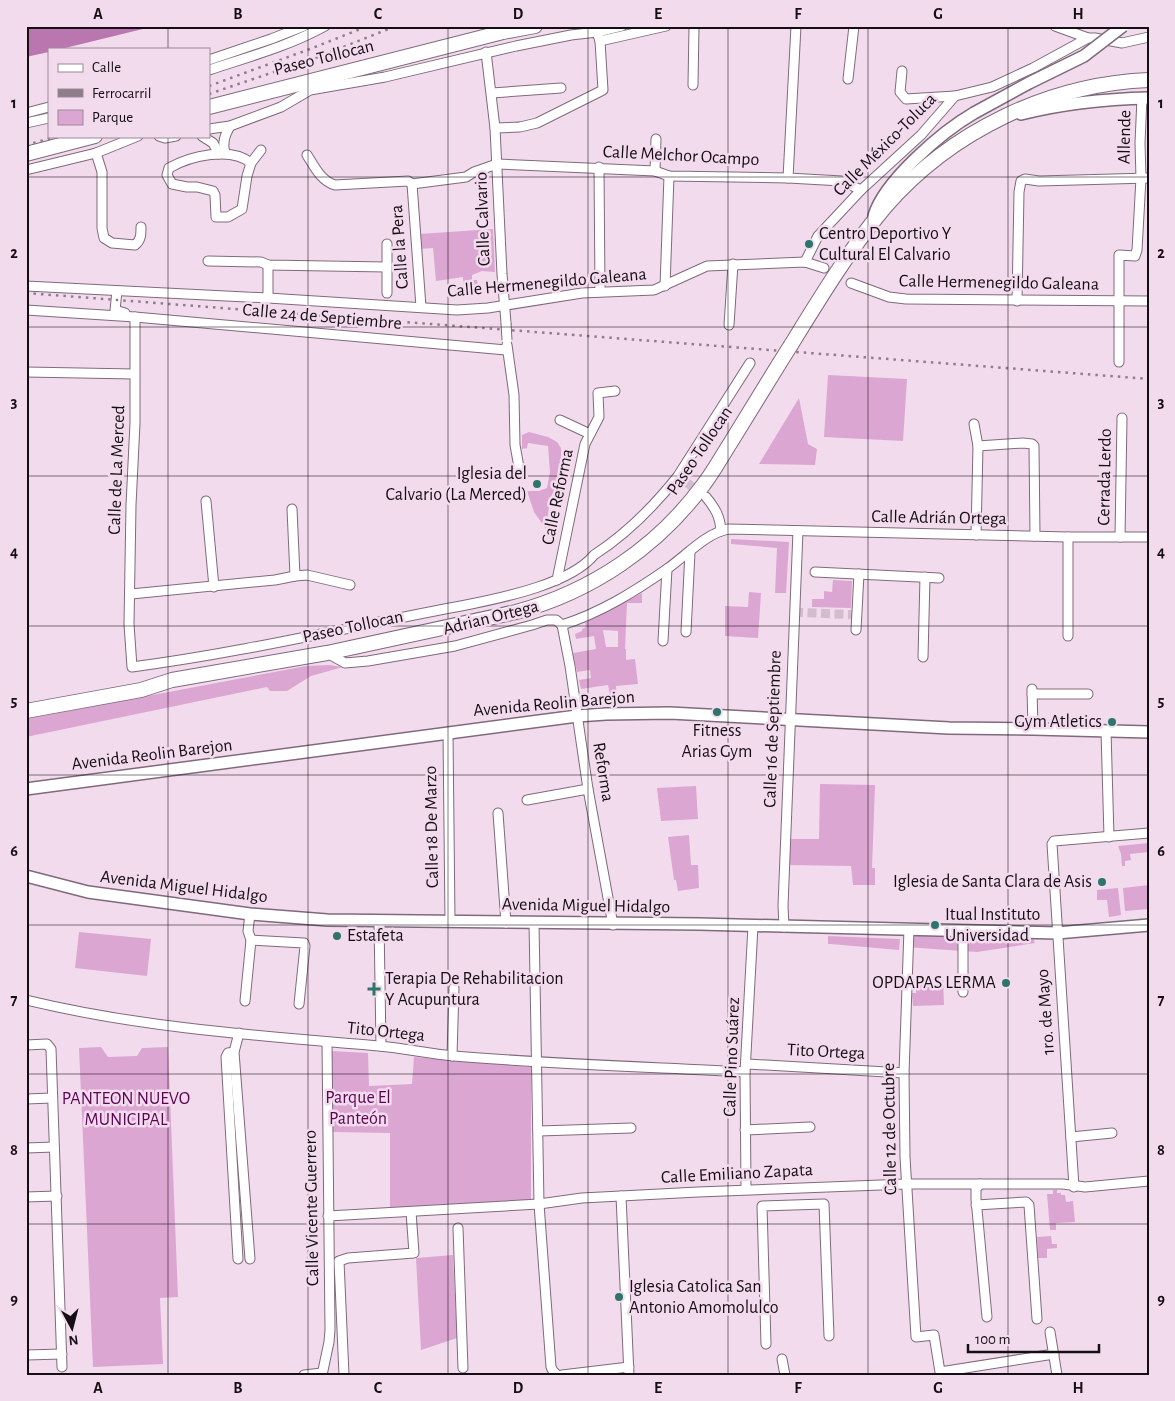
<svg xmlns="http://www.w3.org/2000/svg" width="1175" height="1401" font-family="'Alegreya Sans',sans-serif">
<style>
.green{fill:#dca6d2;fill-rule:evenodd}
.water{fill:#ba76af}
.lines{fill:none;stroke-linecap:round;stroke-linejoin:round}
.minor-tunnel{stroke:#d2bccd;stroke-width:9;stroke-dasharray:9 4.5;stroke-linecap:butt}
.minor-casing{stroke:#7f6a7b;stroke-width:11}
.major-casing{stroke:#7f6a7b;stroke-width:14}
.highway-casing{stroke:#7f6a7b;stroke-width:16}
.minor{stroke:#fff;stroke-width:9}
.major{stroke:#fff;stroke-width:11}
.highway{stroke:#fff;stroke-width:14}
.rail{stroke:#8d7d8a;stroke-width:2.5;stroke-dasharray:2.5 5;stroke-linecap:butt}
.minor-bridge-casing{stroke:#7f6a7b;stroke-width:11;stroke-linecap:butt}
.major-bridge-casing{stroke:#7f6a7b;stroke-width:14;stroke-linecap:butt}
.highway-bridge-casing{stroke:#7f6a7b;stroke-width:16;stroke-linecap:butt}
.minor-bridge{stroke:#fff;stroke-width:9}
.major-bridge{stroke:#fff;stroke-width:11}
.highway-bridge{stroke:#fff;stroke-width:14}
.grid{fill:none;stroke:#160e15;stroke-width:1;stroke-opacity:0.55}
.poi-dot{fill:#2d746a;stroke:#f3dbee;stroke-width:2}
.labels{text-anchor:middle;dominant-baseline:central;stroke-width:5;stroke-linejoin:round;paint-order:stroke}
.street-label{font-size:18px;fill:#160e15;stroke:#f3dbee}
.poi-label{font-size:18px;fill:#160e15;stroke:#f3dbee;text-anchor:start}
.park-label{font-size:18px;fill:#5c0353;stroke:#f3dbee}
.neatline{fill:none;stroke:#160e15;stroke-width:2}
.grid-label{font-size:16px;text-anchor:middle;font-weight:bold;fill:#160e15}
</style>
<rect width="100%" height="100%" fill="#f3dbee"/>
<g class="green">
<polygon points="493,229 495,272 482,271 472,275 472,280 477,280 479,293 464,295 463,277 436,281 433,248 419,249 419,234"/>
<polygon points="828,375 907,379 903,441 824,437"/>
<polygon points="799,398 808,444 817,449 815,465 759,464"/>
<polygon points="529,432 548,437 557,442 561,448 561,477 550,499 546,529 534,512 527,491 539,491 547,488 550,472 548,446 528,443 527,448 522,449 522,435"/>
<polygon points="731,539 789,542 786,593 775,593 777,548 731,544"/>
<polygon points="833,580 852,581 851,608 812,607 812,599 824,599 824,591 832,592"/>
<polygon points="749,592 761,593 758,638 725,636 725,606 748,607"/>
<path d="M 642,593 L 642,603 L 627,603 L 625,649 L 626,649 L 626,660 L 635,659 L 638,684 L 616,686 L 617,699 L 611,700 L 608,685 L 581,689 L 579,680 L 591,678 L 590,670 L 577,672 L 573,653 L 596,649 L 594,636 L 576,639 L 575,634 L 582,631 L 582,629 L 586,627 L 585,623 ZM 603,630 L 618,631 L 618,647 L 606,647 Z"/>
<polygon points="329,665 343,667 311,676 287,691 270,691 267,687 26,737 26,719 306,666"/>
<polygon points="820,784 875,785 872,868 875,868 875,885 853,885 851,866 788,865 789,839 819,839"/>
<polygon points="696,786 698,819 661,821 657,788"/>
<polygon points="689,835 691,865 698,865 699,888 678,891 676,880 674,880 668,837"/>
<polygon points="1149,843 1149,852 1130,854 1131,860 1125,861 1125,866 1122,866 1121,854 1118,846"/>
<polygon points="1149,885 1149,909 1125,911 1123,888"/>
<polygon points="1118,888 1121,915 1109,917 1107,900 1097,900 1097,890"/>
<polygon points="79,932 151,939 147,976 75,968"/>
<polygon points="906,932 1033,938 1035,943 977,952 906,947"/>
<polygon points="828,936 900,939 899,950 830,944 828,944"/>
<polygon points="943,977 944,1005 913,1006 912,993 916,993 916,978"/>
<polygon points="101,1047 108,1057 137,1056 142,1048 168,1047 178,1297 160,1298 163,1364 93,1367 79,1048"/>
<polygon points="332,1051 368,1053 369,1086 412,1084 414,1057 531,1067 531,1200 390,1208 390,1133 333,1132"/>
<polygon points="1053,1190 1057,1190 1057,1193 1061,1193 1061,1195 1065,1195 1066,1202 1073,1201 1075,1222 1056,1223 1056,1230 1050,1230 1047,1194 1053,1194"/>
<polygon points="1051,1236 1052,1244 1057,1244 1057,1248 1047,1249 1047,1258 1038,1258 1037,1237"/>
<polygon points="453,1255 457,1338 421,1350 416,1258"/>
</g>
<polygon class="water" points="26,26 155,26 61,49 49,49 49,52 26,57"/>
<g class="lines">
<g class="minor-tunnel">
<polyline points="685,481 701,494"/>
<polyline points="794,612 857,615"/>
</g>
<g class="minor-casing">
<g id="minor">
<polyline points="1055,26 1088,38"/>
<polyline points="597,32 622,26"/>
<polyline points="600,41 666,26"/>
<polyline points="486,52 495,128 502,274 506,323"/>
<polyline points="209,60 271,39 304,26"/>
<path d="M 209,70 C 248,57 289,46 325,26"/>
<polyline points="902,71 900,92 906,99 955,96"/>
<polyline points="848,79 854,26"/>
<polyline points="693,85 694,26"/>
<polyline points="492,93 561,88"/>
<polyline points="26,113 49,107"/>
<polyline points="26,123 49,118"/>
<polyline points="209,129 230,126 281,107 310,90 385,77 516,46 571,35 597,32 600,41 603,90 537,123 520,127 495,128"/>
<polyline points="159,136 165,138 176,136"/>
<polyline points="202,136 213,143 219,154"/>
<path d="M 96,153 L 102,172 L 102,228 L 104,238 L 112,243 L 135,245 C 141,240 141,235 141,227"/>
<path d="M 225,153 C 222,142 225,135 230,126"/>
<path d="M 307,155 C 314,166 321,181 335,185 L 408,181 L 412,184 L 466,177 L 474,172 L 497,164 L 655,171 L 669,176 L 788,178 L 842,181 L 861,190"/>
<path d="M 251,163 C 231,146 190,156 169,168 L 167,175 L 172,184 L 187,187 L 197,187 L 213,191 L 215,195 L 216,217 L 228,217 L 242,209 L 247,176 L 251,163 L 261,150"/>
<polyline points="599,167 600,291"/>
<polyline points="26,170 96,153 138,136"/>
<polyline points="655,171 656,139"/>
<polyline points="788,178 796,26"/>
<polyline points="412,184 421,307"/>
<polyline points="387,244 387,293"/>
<polyline points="208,261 261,262 268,265 386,267"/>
<polyline points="805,262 818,236 861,190 921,135 955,96 992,87 1033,68 1088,38 1095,38 1122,43 1149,37"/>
<polyline points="268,265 268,298"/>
<polyline points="851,283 889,297 906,299 1149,301"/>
<polyline points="26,286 268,298 457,310 488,308 582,293 654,290 707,266 805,262 824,268"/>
<polyline points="665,286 669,176"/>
<polyline points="117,291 115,310 125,313"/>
<polyline points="1017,301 1019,192 1021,181 1025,179 1039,181 1149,178"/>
<polyline points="26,310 135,317 506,350"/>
<path d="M 135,317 L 135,423 L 131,505 L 129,624 L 132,667 C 246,652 358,625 471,604 C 506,597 571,583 594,555 C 625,535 655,505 678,476 L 750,363"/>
<polyline points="729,325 733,264"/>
<polyline points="507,345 514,395 515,445 520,473"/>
<polyline points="1119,362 1119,255 1135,256 1137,250 1141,178 1140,143 1142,98"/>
<polyline points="26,372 134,374"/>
<polyline points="560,420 590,434"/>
<polyline points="974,424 978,446 976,535"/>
<polyline points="978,446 1023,443 1032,444 1034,446 1035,536"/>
<path d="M 706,497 C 715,508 720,516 721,531"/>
<polyline points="206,501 214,587"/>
<polyline points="292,509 295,576"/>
<polyline points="1120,537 1122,418"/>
<polyline points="815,572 939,578"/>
<polyline points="557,580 585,444 599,417 598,393 615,391"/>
<polyline points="131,594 275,580 295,576 307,575 350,585"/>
<path d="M 562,625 C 600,613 634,592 667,569 C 687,555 705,534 728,529 L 1068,537 L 1149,537"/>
<polyline points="562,625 570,666 588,789 613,925"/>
<polyline points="856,630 859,574"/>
<polyline points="686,632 690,552"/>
<polyline points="1068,636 1068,537"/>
<polyline points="663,641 667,569"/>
<polyline points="327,653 345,663 368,661 455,646 532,625 547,620 556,620 562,625"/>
<polyline points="923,657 925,577"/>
<polyline points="1032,689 1033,729"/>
<polyline points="1032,694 1088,694"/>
<polyline points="1106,731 1109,837"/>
<polyline points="448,733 450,921"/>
<polyline points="527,800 588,789"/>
<polyline points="498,813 506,923"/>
<polyline points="379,921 381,1046"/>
<polyline points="534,923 539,1204 551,1367 553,1371 557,1375"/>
<polyline points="784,927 783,906 798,531"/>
<polyline points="909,929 904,1073 905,1157 916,1337 934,1335 940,1372 1054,1354"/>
<polyline points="963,931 963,992"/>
<polyline points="251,940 304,943 305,946 299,1004"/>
<path d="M 26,1000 C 142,1028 261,1036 379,1046 C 404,1048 429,1054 454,1056 C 551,1064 648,1067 745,1072"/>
<polyline points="245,1001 251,940 248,931 250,914"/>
<polyline points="239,1033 234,1052 250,1259"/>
<polyline points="26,1045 47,1044 51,1049 62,1367"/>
<polyline points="234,1052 228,1053 226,1057 238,1259"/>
<polyline points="452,1056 454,988"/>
<polyline points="747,1064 904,1073"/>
<polyline points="26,1099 52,1098"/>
<polyline points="745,1130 810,1127"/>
<polyline points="539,1131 631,1128"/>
<polyline points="1071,1137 1112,1133"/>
<polyline points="26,1148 54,1147"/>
<polyline points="980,1184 976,1189 976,1199 987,1317"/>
<polyline points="1074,1187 1052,844 1054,841 1149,833"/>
<polyline points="746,1189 745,1072 753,926"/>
<polyline points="621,1196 629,1375"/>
<polyline points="26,1197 57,1196"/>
<polyline points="976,1205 1026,1202 1029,1205 1037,1319"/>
<polyline points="328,1216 539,1204 582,1198 698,1192 907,1184 1063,1184 1085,1187 1149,1181"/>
<polyline points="458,1228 463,1368"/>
<polyline points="1050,1332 1057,1375"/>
<polyline points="766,1344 762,1206 824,1204 829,1336"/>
<polyline points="26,1355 62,1354"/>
<polyline points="782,1359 785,1375"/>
<polyline points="304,1375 322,1373"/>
<polyline points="322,1375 329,1342 330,1330 327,1042"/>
<polyline points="344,1375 339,1261 348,1258 414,1253 411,1212"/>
<polyline points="562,1375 629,1367"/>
</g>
</g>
<g class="major-casing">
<g id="major">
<path d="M 1021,114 C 1064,103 1105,99 1149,98"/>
<path d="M 874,216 C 884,181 943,131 974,113"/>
<polyline points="26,789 577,716 606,714 670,713 949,728 1033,729 1149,732"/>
<polyline points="26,876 88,892 250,914 327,920 699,924 1057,933 1149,925"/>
</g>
</g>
<g class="highway-casing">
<g id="highway">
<polyline points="209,107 503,32 535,26"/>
<polyline points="26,154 95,136"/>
<path d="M 791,345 C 820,298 849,250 885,207 C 951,131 1049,84 1149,80"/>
<path d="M 26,711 L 141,690 L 172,680 L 327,653 L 516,612 C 591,592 658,547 704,484 C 714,471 722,456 731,442 C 747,416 763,390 779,364"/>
</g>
</g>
<use href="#minor" class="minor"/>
<use href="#major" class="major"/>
<use href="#highway" class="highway"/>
<g class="rail">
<polyline points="209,86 310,49 368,26"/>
<polyline points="209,94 318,57 396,26"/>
<polyline points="26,145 59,136"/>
<polyline points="26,293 1149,379"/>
</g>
<g class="minor-bridge-casing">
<polyline id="minor-bridge" points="506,323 507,340"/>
</g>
<g class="major-bridge-casing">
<polyline id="major-bridge" points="974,113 1029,83 1084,56 1123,26"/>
</g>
<g class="highway-bridge-casing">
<polyline id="highway-bridge" points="779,364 791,345"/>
</g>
<use href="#minor-bridge" class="minor-bridge"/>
<use href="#major-bridge" class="major-bridge"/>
<use href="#highway-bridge" class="highway-bridge"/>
</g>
<path class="grid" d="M 168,26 L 168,49M 308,26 L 308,1375M 448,26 L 448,1375M 588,26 L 588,1375M 728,26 L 728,1375M 868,26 L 868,1375M 1008,26 L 1008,1375M 168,136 L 168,1375M 26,177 L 1149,177M 26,327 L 1149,327M 26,476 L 1149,476M 26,626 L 1149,626M 26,775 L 1149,775M 26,925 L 1149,925M 26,1074 L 1149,1074M 26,1224 L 1149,1224"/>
<g class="poi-dot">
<circle cx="809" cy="244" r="5"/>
<circle cx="537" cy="484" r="5"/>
<circle cx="717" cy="712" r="5"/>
<circle cx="1112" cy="722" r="5"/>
<circle cx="1102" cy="882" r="5"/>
<circle cx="935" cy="925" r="5"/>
<circle cx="337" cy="936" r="5"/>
<circle cx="1006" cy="983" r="5"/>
<path d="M371.5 981.5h5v5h5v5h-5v5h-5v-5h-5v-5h5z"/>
<circle cx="619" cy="1297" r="5"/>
</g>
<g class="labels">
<g class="street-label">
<text transform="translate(324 58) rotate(-14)">Paseo Tollocan</text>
<text transform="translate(1125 137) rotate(-89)">Allende</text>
<text transform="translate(885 145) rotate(-45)">Calle México-Toluca</text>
<text transform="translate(681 156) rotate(3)">Calle Melchor Ocampo</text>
<text transform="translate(483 219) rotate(-92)">Calle Calvario</text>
<text transform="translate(400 247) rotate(-94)">Calle la Pera</text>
<text transform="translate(547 283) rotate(-5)">Calle Hermenegildo Galeana</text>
<text transform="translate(999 283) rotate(1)">Calle Hermenegildo Galeana</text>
<text transform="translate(322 317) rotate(5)">Calle 24 de Septiembre</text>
<text transform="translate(700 451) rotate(-56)">Paseo Tollocan</text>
<text transform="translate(117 470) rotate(-88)">Calle de La Merced</text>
<text transform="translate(1105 477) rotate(-89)">Cerrada Lerdo</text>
<text transform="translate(558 497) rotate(-78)">Calle Reforma</text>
<text transform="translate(939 518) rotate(1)">Calle Adrián Ortega</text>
<text transform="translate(491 618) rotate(-14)">Adrian Ortega</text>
<text transform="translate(353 627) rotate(-12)">Paseo Tollocan</text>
<text transform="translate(554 704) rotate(-5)">Avenida Reolin Barejon</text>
<text transform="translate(773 729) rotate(-88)">Calle 16 de Septiembre</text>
<text transform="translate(152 755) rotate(-7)">Avenida Reolin Barejon</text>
<text transform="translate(603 772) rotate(81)">Reforma</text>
<text transform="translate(432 827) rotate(-91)">Calle 18 De Marzo</text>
<text transform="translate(184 887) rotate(7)">Avenida Miguel Hidalgo</text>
<text transform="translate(586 906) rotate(1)">Avenida Miguel Hidalgo</text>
<text transform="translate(1046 1012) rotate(-94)">1ro. de Mayo</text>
<text transform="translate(386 1032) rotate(6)">Tito Ortega</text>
<text transform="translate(826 1052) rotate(3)">Tito Ortega</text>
<text transform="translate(732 1057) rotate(-88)">Calle Pino Suárez</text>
<text transform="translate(890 1129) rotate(-91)">Calle 12 de Octubre</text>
<text transform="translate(737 1174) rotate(-3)">Calle Emiliano Zapata</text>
<text transform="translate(312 1208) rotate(-91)">Calle Vicente Guerrero</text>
</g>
<g class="poi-label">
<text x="819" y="234">Centro Deportivo Y<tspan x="819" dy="21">Cultural El Calvario</tspan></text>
<text x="527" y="474" text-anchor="end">Iglesia del<tspan x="527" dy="21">Calvario (La Merced)</tspan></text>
<text x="1102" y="722" text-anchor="end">Gym Atletics</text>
<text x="717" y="731" text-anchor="middle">Fitness<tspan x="717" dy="21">Arias Gym</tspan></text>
<text x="1092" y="882" text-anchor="end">Iglesia de Santa Clara de Asis</text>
<text x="945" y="915">Itual Instituto<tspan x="945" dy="21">Universidad</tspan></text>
<text x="347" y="936">Estafeta</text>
<text x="385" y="979">Terapia De Rehabilitacion<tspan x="385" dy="21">Y Acupuntura</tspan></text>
<text x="996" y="983" text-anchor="end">OPDAPAS LERMA</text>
<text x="629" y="1287">Iglesia Catolica San<tspan x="629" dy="21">Antonio Amomolulco</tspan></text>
</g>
<g class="park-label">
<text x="358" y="1098">Parque El<tspan x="358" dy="21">Panteón</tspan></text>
<text x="126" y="1099">PANTEON NUEVO<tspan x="126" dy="21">MUNICIPAL</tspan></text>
</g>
</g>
<rect width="1175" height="1401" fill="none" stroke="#f3dbee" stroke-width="55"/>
<rect x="48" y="48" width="162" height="90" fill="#f3dbee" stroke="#9b8997"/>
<rect x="58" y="64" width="25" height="8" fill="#ffffff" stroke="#9b8997"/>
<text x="92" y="72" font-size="15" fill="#160e15">Calle</text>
<rect x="58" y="89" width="25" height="8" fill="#8d7d8a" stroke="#9b8997"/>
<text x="92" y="98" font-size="15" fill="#160e15">Ferrocarril</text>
<rect x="58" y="110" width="25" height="15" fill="#dca6d2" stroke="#9b8997"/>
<text x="92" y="122" font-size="15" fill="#160e15">Parque</text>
<g transform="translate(72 1328) rotate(173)" stroke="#f3dbee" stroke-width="4" paint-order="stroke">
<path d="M0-4L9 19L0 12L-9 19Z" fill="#160e15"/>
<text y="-8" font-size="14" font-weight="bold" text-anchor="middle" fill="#160e15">N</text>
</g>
<path d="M968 1344v8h131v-8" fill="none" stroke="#160e15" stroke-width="2.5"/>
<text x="975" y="1344" font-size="15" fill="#160e15" stroke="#f3dbee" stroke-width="4" paint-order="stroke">100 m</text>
<rect x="28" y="28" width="1120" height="1346" class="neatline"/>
<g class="grid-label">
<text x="98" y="19">A</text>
<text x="238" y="19">B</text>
<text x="378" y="19">C</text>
<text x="518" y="19">D</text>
<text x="658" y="19">E</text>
<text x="798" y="19">F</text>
<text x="938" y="19">G</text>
<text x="1078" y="19">H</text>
<text x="14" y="108">1</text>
<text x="1161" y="108">1</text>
<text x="14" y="258">2</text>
<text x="1161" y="258">2</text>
<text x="14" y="407">3</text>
<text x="1161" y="407">3</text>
<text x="14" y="557">4</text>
<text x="1161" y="557">4</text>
<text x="14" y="706">5</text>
<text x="1161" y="706">5</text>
<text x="14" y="856">6</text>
<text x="1161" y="856">6</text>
<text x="14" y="1005">7</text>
<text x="1161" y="1005">7</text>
<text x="14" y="1155">8</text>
<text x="1161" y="1155">8</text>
<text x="14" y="1304">9</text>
<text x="1161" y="1304">9</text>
<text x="98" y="1393">A</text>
<text x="238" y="1393">B</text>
<text x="378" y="1393">C</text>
<text x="518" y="1393">D</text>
<text x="658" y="1393">E</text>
<text x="798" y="1393">F</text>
<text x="938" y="1393">G</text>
<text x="1078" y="1393">H</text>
</g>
</svg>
